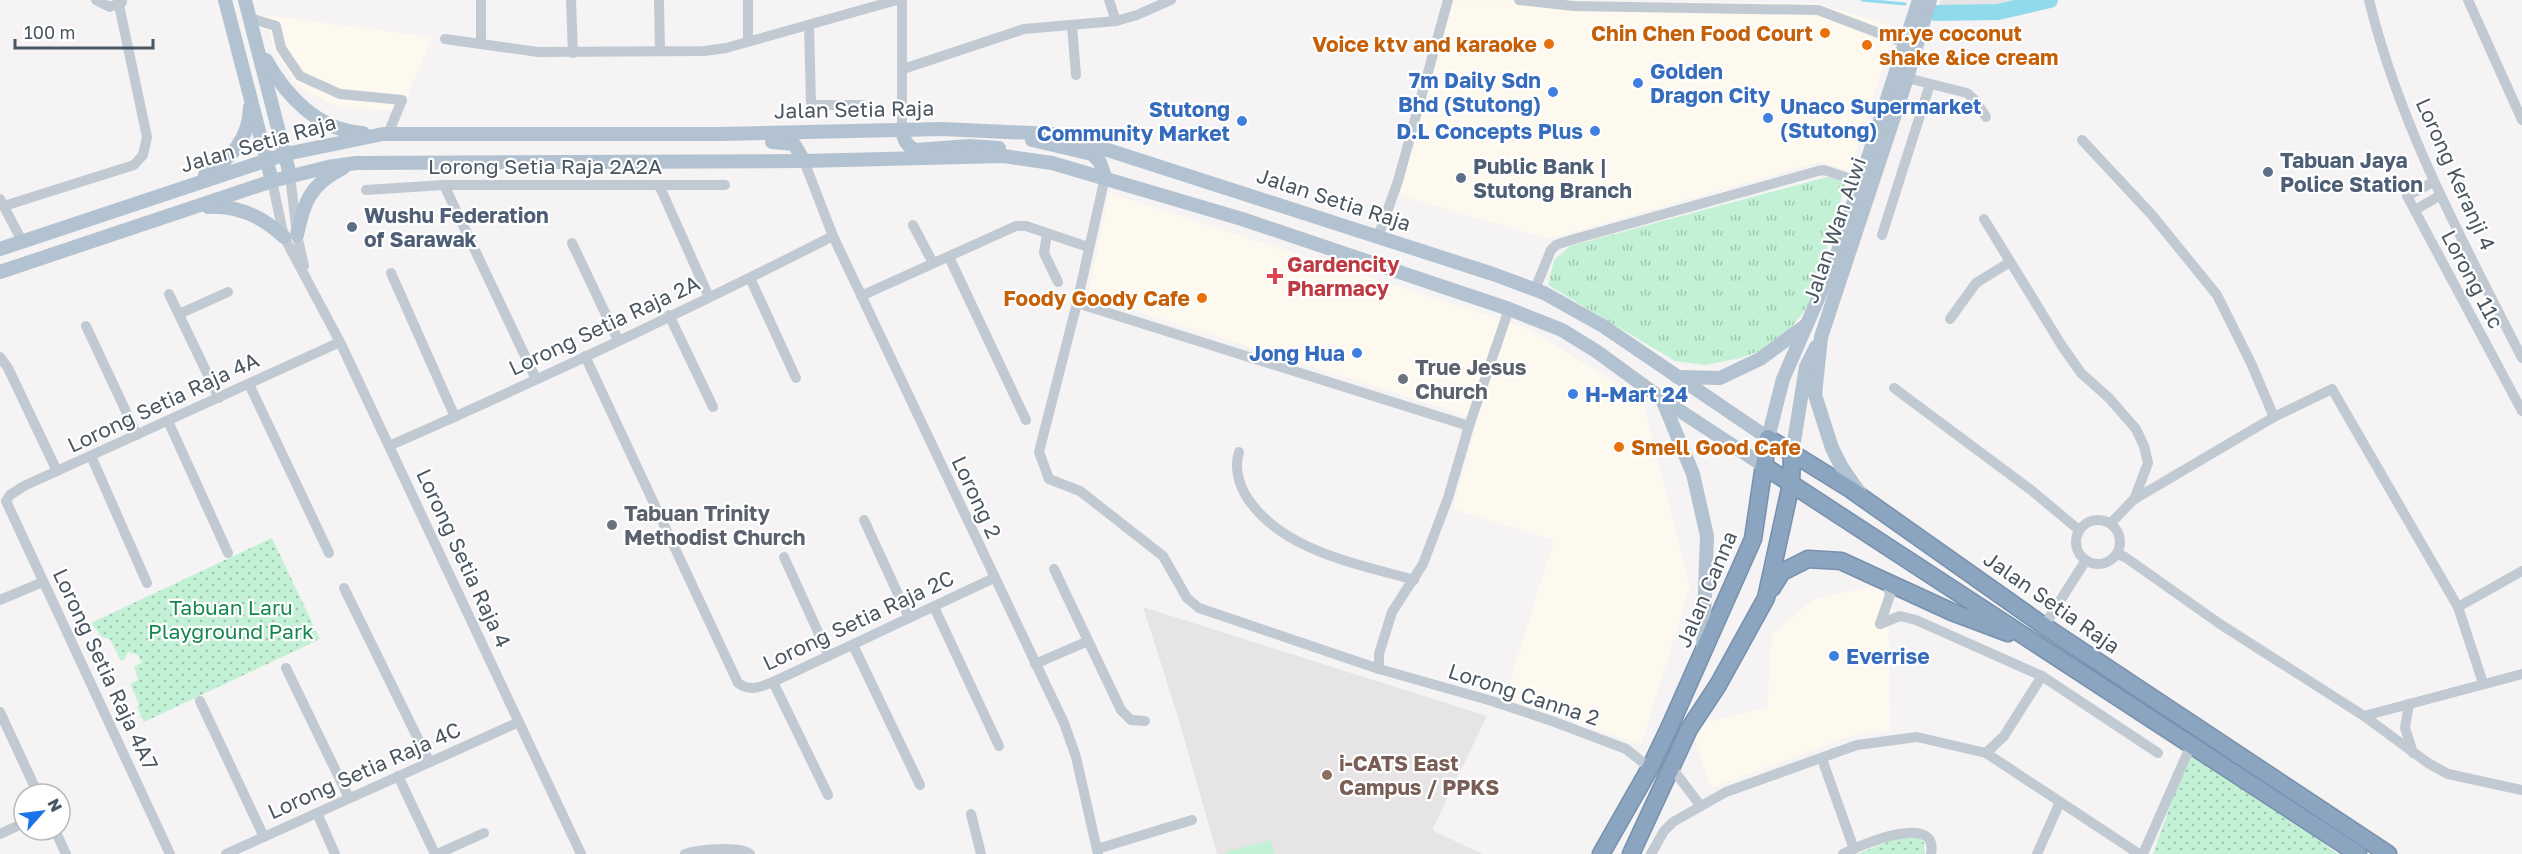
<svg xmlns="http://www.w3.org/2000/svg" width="2522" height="854" font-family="'Golos Text',sans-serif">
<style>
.commercial{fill:#fdf9ef}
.education{fill:#e6e4e5}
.grass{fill:url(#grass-tufts)}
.park{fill:url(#park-dots)}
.pitch{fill:#c3f1d5}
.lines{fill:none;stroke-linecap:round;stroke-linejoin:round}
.stream{stroke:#90daee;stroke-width:3}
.river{stroke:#90daee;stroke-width:16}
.highway-casing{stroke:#7690ad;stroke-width:19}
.minor{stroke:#c1cad2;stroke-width:10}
.major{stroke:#b3c2d1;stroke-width:14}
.highway{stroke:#8ba5c1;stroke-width:16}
.food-dot{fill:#e8710a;stroke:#fff;stroke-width:2}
.shop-dot{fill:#3f7fe0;stroke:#fff;stroke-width:2}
.service-dot{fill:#5c6f8a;stroke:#fff;stroke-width:2}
.health-dot{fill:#e0444e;stroke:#fff;stroke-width:2}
.worship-dot{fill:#6b7280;stroke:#fff;stroke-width:2}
.education-dot{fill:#8d6e63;stroke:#fff;stroke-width:2}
.labels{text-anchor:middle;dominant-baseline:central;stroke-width:4.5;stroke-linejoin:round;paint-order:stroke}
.food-label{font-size:21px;font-weight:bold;fill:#c56008;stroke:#fff;text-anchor:end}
.shop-label{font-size:21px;font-weight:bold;fill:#366cbe;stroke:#fff;text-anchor:start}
.street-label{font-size:21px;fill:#4a5661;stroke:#fff}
.service-label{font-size:21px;font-weight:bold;fill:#4e5e75;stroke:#fff;text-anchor:start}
.health-label{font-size:21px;font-weight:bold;fill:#be3a42;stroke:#fff;text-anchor:start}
.worship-label{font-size:21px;font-weight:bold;fill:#5b616d;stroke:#fff;text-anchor:start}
.park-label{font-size:21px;fill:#17864f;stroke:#fff}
.education-label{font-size:21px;font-weight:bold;fill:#785e54;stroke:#fff;text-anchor:start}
</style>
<defs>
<pattern id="grass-tufts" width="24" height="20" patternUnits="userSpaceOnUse" patternTransform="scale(1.5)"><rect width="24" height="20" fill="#c3f1d5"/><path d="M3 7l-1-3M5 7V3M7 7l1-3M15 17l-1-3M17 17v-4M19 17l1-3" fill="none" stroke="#a0c6b0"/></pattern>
<pattern id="park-dots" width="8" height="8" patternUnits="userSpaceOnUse" patternTransform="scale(1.5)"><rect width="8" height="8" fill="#c3f1d5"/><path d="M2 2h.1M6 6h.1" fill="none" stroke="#a0c6b0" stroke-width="1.8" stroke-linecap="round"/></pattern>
</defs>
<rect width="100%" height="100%" fill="#f5f3f3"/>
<g class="commercial">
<polygon points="1451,0 1814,3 1895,27 1850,171 1819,162 1549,239 1398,195"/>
<polygon points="264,15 432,37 402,110 338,108 297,85 276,54"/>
<polygon points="1109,193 1527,328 1642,399 1690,587 1641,745 1505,697 1554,540 1453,509 1478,419 1088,296"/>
<polygon points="1888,585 1890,731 1858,733 1711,788 1694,740 1703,723 1767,707 1772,634 1813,600 1872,586"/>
</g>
<g class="education">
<polygon points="1941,0 2019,0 1999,5 1939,6"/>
<polygon points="1143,607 1487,716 1432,830 1482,854 1217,854 1179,720"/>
</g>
<polygon class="grass" points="1827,177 1846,182 1819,275 1812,298 1802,314 1789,330 1759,351 1741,358 1705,365 1675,361 1548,285 1554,260 1570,246"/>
<g class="park">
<polygon points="272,538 320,639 144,722 137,707 139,704 130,684 138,680 134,666 142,663 138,655 128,652 124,660 121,661 110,639 102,637 91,623"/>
<polygon points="2191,745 2338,854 2153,854"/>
<polygon points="1903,836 1918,836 1924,843 1925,854 1857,854"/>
</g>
<polygon class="pitch" points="1271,840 1275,854 1226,854 1225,852"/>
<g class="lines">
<polyline class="stream" points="1862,0 1905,4"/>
<polyline class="river" points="1936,13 1998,12 2050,0"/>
<g class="highway-casing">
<g id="highway">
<polyline points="1764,466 2358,854"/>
<polyline points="1772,588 1782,572 1808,559 1841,561 1952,612 2008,633"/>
<polyline points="1601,854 1650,768 1670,726 1753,539 1768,438 1850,489 2044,626 2388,854"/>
<polyline points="1631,854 1689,729 1718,685 1766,598 1791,484 1792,454"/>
</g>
</g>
<g class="minor">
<polyline points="96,0 110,7 122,2"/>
<polyline points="571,0 573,53"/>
<polyline points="659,0 660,51"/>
<polyline points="748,0 748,42"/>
<polyline points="902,0 902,130"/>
<polyline points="1109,0 1116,21"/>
<polyline points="1519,0 1573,6 1818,10 1905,43"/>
<path d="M 2369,0 C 2400,127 2463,242 2522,358"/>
<polyline points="2468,0 2522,120"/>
<polyline points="250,18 276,26 281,48 300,76 340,94 402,100 388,134"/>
<polyline points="809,25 811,103 815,105 862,105"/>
<polyline points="1072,26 1076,75"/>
<polyline points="445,39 538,52 704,51 726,48 897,0"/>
<polyline points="481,43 481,0"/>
<polyline points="903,69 1024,29 1116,21 1137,15 1171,0"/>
<polyline points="1907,78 1967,93 1975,100 1986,117"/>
<polyline points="2082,140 2152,215 2217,295 2251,363 2274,417"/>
<polyline points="804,161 833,236 1064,723 1076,757 1098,854"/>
<polyline points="290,175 297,235 304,266"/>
<polyline points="1105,177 1077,303 1039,452 1049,479 1080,491 1163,556 1187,598 1199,608 1379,669 1492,701 1552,721 1626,749 1650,768"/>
<polyline points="272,181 284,237 340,342 581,854"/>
<polyline points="2433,182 2407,196 2522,411"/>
<polyline points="444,185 536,379"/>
<polyline points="659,185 709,297"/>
<polyline points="366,190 444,185 725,185"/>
<polyline points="0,199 22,241"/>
<polyline points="4,206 134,165 143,155 147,137 119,5"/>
<polyline points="2415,210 2439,196"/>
<polyline points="1984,219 2062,346 2081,373 2109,398 2136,429 2144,446 2148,463 2134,500"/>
<polyline points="913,225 933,263"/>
<polyline points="1047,234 1044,253 1058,282"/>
<polyline points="1882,235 1930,84"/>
<polyline points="1378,237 1398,181 1448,0"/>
<polyline points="572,243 618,340"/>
<polyline points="949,257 1026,420"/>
<polyline points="391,273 455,417"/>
<polyline points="750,278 796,378"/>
<polyline points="1535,289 1551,250 1556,245 1571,240 1818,171 1824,170 1860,182"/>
<polyline points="169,294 219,398"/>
<polyline points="861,296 1016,226 1026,226 1088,247"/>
<polyline points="1077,303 1469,426"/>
<polyline points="179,314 228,292"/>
<polyline points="669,315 713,407"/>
<polyline points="1950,319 1976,283 2010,262"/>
<polyline points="86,326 137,435"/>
<path d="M 585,356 L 738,683 C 750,692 761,687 773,682 L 994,578"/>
<polyline points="0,357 8,368 57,471"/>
<polyline points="249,384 329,553"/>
<polyline points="1894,388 2031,490 2079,530"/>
<polyline points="168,421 228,553"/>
<path d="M 389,446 C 539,380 687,310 833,236"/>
<path d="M 1239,452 C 1234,468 1238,482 1246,496 C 1281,551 1356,563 1414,580"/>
<polyline points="91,456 147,583"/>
<polyline points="864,520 909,618"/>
<circle cx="2098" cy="542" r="22"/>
<polyline points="2111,523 2133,500 2274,417 2332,389 2458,607 2483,683"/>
<polyline points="2117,554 2125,557 2220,624 2364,716 2428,763 2448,774 2522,790"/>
<polyline points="784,557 829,656"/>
<polyline points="1054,569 1121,710 1131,720 1145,721"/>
<polyline points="344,588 429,761"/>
<polyline points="0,600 43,582"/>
<polyline points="934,607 999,746"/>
<polyline points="2458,607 2522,571"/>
<polyline points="1880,624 1900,616 1916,620 2042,676 2158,753"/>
<polyline points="1880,624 1890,595 1887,583"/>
<polyline points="2044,626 2086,560"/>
<polyline points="853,645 920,785"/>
<polyline points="1035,664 1088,641"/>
<polyline points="286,668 349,798"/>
<polyline points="1379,669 1379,654 1392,612 1423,564 1448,498 1469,426 1509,309"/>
<polyline points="773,682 828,795"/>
<polyline points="200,701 264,837"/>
<polyline points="2409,704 2405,728 2413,753"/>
<polyline points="0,712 38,794"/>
<polyline points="2364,716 2522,674"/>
<polyline points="1986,753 2004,736 2042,676"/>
<polyline points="1822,759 1854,849"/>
<polyline points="1672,768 1700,805"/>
<polyline points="398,776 435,854"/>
<polyline points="317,813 335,854"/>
<polyline points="971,814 981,854"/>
<polyline points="55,830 66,854"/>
<polyline points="0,834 24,823"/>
<polyline points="1097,849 1192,820"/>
<polyline points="170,854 6,501 10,495 24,486 340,342"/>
<polyline points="226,854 519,722"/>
<polyline points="437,854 484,833"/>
<path d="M 685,854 C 697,849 740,846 750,854"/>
<polyline points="1651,854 1664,831 1673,822 1726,792 1857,745 1917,737 1986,753 2139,854"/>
<path d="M 1843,854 C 1860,845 1939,811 1931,854"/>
<polyline points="2037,854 2060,802"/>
<polyline points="2143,854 2191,745"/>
</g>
<g class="major">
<polyline points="225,0 272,181"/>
<polyline points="245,0 290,175"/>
<path d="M 266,60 C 286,96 319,131 363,133"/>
<path d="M 902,130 C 904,140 906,145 915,150 L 970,146 L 999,148"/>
<polyline points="1032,140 1092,154 1100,162 1105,177"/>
<polyline points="772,142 794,144 804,161"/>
<path d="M 205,175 C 231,159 249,139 250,107"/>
<path d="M 208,207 C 238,205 263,217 284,237"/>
<path d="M 297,235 C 304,201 311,184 343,168"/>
<polyline points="0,249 286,154 383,134 721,134 942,129 1053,134 1086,143 1493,274 1544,293 1603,326 1768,438 1783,379 1835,260 1919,0"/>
<polyline points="0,272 272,181 328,167 356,163 804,161 1003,156 1052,163 1242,219 1509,309 1562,330 1596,351 1662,399 1764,466"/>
<polyline points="1677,377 1720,378 1760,359 1805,326"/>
<polyline points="1662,399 1693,474 1707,536 1703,647"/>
<polyline points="1792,454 1806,367 1816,347"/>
<polyline points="1861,495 1841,466 1832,448 1815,395 1821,337 1907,78 1930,0"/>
</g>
<use href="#highway" class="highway"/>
</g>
<g class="food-dot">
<circle cx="1825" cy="33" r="6"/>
<circle cx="1549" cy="44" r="6"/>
<circle cx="1867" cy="45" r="6"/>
<circle cx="1202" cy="298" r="6"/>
<circle cx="1619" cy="447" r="6"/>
</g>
<g class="shop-dot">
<circle cx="1638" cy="83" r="6"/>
<circle cx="1553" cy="92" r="6"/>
<circle cx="1768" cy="118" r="6"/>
<circle cx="1242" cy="121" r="6"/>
<circle cx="1595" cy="131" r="6"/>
<circle cx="1357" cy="353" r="6"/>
<circle cx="1573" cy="394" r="6"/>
<circle cx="1834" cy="656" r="6"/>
</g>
<g class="service-dot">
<circle cx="2268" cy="172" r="6"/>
<circle cx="1461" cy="178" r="6"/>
<circle cx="352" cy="227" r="6"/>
</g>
<path class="health-dot" d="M1272 267h6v6h6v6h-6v6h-6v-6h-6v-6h6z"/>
<g class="worship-dot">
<circle cx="1403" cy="379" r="6"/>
<circle cx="612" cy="525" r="6"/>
</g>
<circle class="education-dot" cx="1327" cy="775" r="6"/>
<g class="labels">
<g class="food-label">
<text x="1813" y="33">Chin Chen Food Court</text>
<text x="1879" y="33" text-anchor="start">mr.ye coconut<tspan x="1879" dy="24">shake &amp;ice cream</tspan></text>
<text x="1537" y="44">Voice ktv and karaoke</text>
<text x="1190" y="298">Foody Goody Cafe</text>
<text x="1631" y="447" text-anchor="start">Smell Good Cafe</text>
</g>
<g class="shop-label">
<text x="1650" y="71">Golden<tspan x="1650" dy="24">Dragon City</tspan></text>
<text x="1541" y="80" text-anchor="end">7m Daily Sdn<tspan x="1541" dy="24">Bhd (Stutong)</tspan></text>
<text x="1780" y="106">Unaco Supermarket<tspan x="1780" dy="24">(Stutong)</tspan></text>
<text x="1230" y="109" text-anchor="end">Stutong<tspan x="1230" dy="24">Community Market</tspan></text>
<text x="1583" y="131" text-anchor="end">D.L Concepts Plus</text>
<text x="1345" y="353" text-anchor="end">Jong Hua</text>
<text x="1585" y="394">H-Mart 24</text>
<text x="1846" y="656">Everrise</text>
</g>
<g class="street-label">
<text transform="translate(854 109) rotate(-1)">Jalan Setia Raja</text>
<text transform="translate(258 143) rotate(-16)">Jalan Setia Raja</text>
<text x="545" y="166">Lorong Setia Raja 2A2A</text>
<text transform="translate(2456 174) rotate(66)">Lorong Keranji 4</text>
<text transform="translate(1334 199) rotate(18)">Jalan Setia Raja</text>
<text transform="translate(1834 230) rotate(-71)">Jalan Wan Alwi</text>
<text transform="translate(2473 279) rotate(62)">Lorong 11c</text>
<text transform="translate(604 325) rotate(-25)">Lorong Setia Raja 2A</text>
<text transform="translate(163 402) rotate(-25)">Lorong Setia Raja 4A</text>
<text transform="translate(977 497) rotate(65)">Lorong 2</text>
<text transform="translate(464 558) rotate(65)">Lorong Setia Raja 4</text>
<text transform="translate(1706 589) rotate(-67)">Jalan Canna</text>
<text transform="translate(2052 602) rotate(35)">Jalan Setia Raja</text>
<text transform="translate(858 620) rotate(-25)">Lorong Setia Raja 2C</text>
<text transform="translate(106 669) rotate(65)">Lorong Setia Raja 4A7</text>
<text transform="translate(1524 694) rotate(18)">Lorong Canna 2</text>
<text transform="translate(364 770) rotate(-24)">Lorong Setia Raja 4C</text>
</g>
<g class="service-label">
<text x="2280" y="160">Tabuan Jaya<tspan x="2280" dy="24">Police Station</tspan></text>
<text x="1473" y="166">Public Bank |<tspan x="1473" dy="24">Stutong Branch</tspan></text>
<text x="364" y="215">Wushu Federation<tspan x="364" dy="24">of Sarawak</tspan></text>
</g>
<g class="health-label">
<text x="1287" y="264">Gardencity<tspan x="1287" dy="24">Pharmacy</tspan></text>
</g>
<g class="worship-label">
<text x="1415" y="367">True Jesus<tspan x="1415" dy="24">Church</tspan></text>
<text x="624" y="513">Tabuan Trinity<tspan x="624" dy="24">Methodist Church</tspan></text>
</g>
<g class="park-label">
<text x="231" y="607">Tabuan Laru<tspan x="231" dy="24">Playground Park</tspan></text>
</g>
<g class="education-label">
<text x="1339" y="763">i-CATS East<tspan x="1339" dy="24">Campus / PPKS</tspan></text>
</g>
</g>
<g transform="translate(42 812) rotate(62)"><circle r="28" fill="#ffffff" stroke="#b7bbc0" stroke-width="1.5"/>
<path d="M0-4.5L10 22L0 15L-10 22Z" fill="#1a73e8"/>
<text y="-9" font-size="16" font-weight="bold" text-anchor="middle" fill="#4a5661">N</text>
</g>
<path d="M15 39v9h138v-9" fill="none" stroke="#4a5661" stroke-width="3"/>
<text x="24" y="39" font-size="18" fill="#4a5661" stroke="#ffffff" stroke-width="4.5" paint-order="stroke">100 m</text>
</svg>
